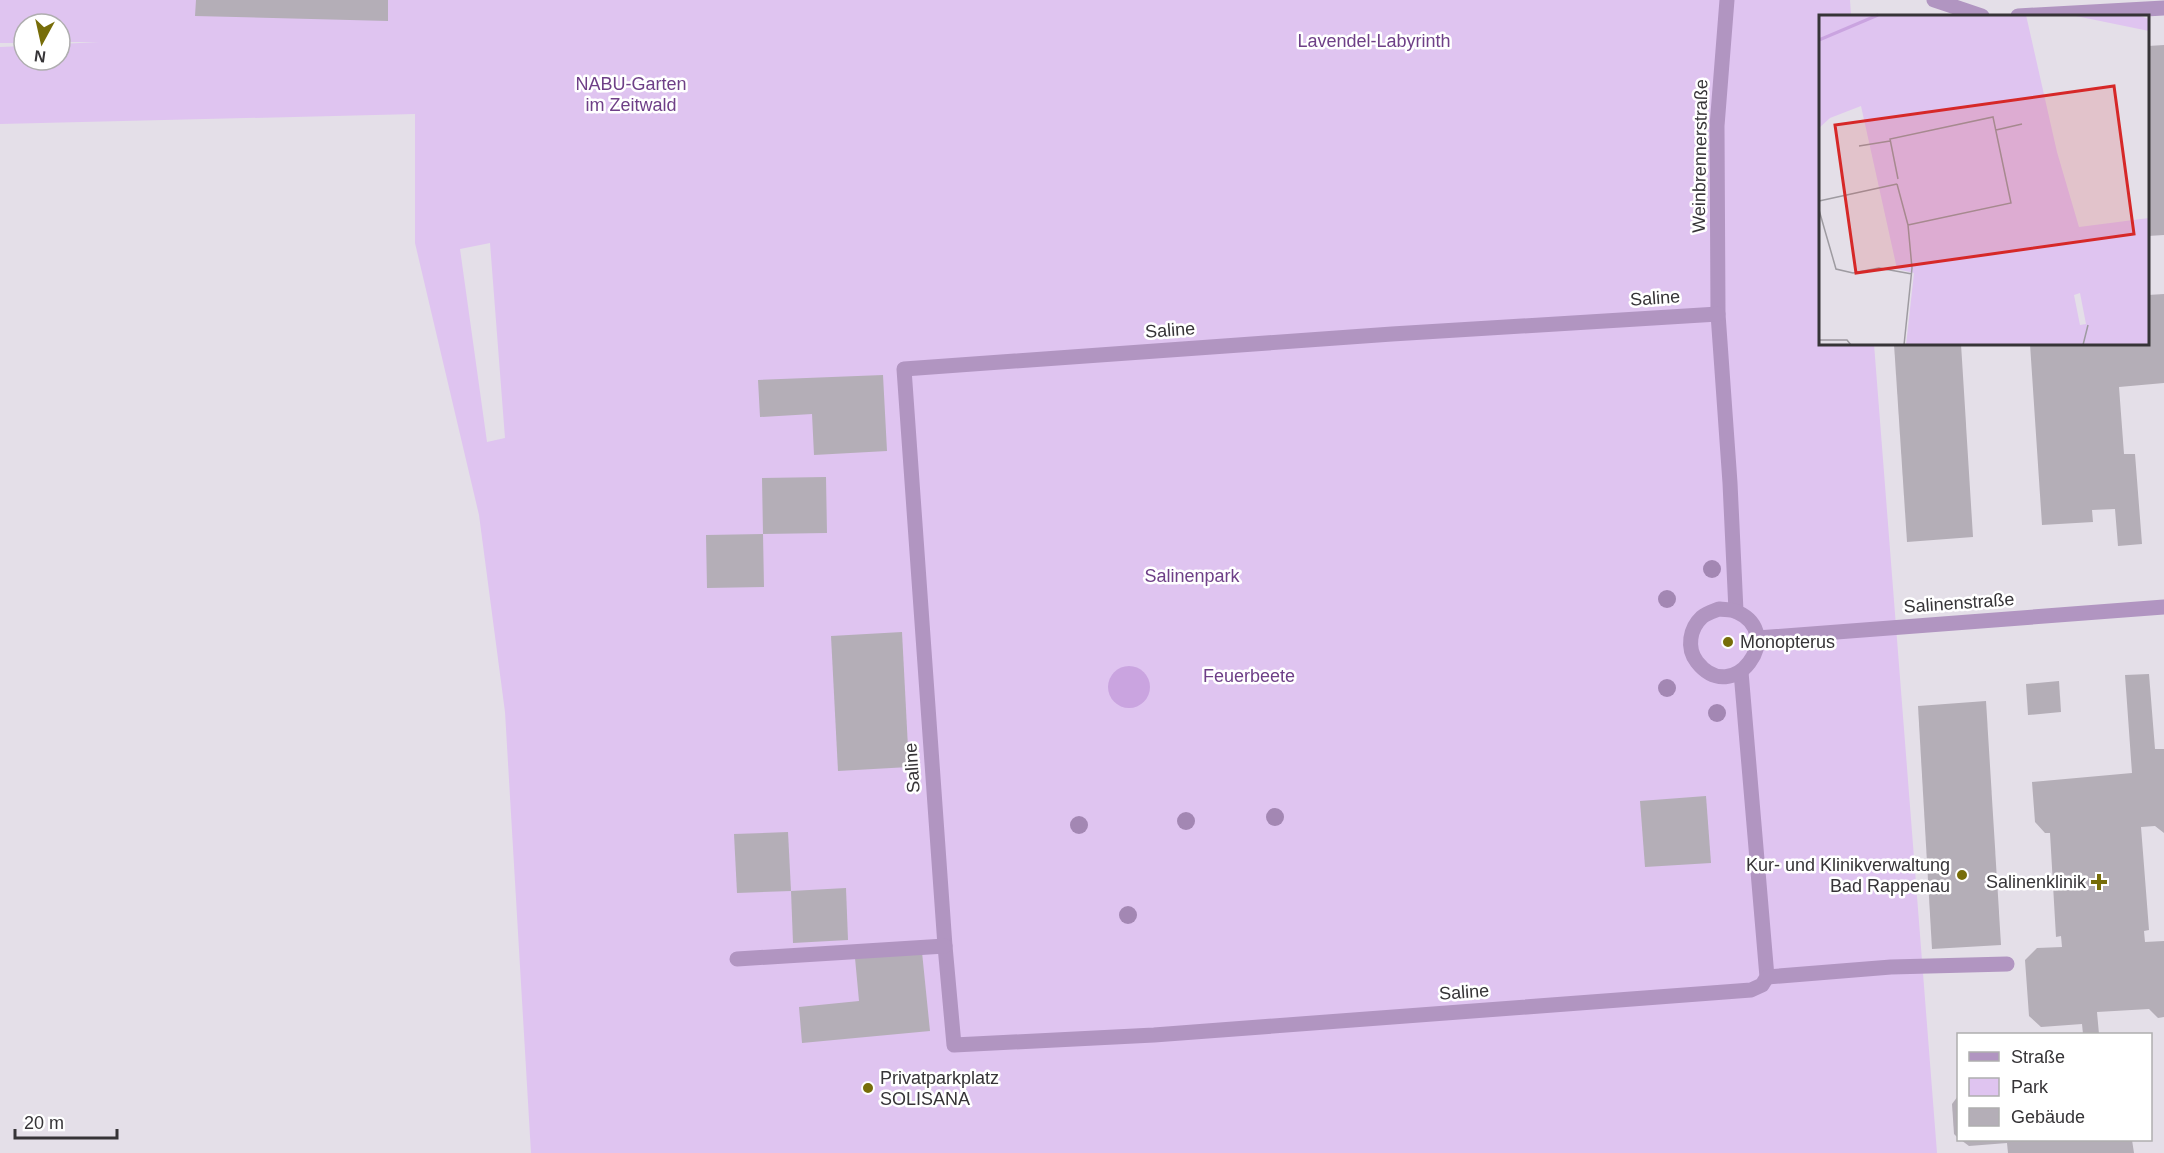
<svg xmlns="http://www.w3.org/2000/svg" width="2164" height="1153" font-family="Arial,sans-serif">
<style>
.green{fill:#dfc4f0;fill-rule:evenodd}
.water{fill:#caa4e0}
.building{fill:#b4aeb7}
.lines{fill:none;stroke-linecap:round;stroke-linejoin:round}
.lane{stroke:#b195c1;stroke-width:15}
.street{stroke:#b195c1;stroke-width:15}
.tree{fill:#a387b3}
.poi-dot{fill:#776d09;stroke:#fff;stroke-width:2}
.labels{text-anchor:middle;dominant-baseline:central;stroke-width:5;stroke-linejoin:round;paint-order:stroke}
.park-label{font-size:18px;fill:#6e3f87;stroke:#fff}
.street-label{font-size:18px;fill:#363437;stroke:#fff}
.poi-label{font-size:18px;fill:#363437;stroke:#fff;text-anchor:start}
.inset-river{fill:none;stroke:#caa4e0;stroke-width:3}
.inset-road{fill:none;stroke:#9e9ba1;stroke-width:1.5}
.view{fill:#d62828;fill-opacity:0.15;stroke:#d62828;stroke-width:3}
.inset-edge{fill:none;stroke:#363437;stroke-width:3}
</style>
<rect width="100%" height="100%" fill="#e4dfe8"/>
<path class="green" d="M 0,0 L 1850,0 L 1851,16 L 1820,16 L 1820,344 L 1874,344 L 1937,1153 L 531,1153 L 505,712 L 479,515 L 415,243 L 415,114 L 0,124 L 0,47 L 24,46 L 24,60 L 60,60 L 60,44 L 99,42 L 60,42 L 60,24 L 24,24 L 24,43 L 0,43 ZM 490,243 L 505,438 L 487,442 L 460,249 Z"/>
<circle class="water" cx="1129" cy="687" r="21"/>
<g class="building">
<polygon points="196,0 388,0 388,21 195,16"/>
<polygon points="2164,45 2164,235 2148,236 2148,46"/>
<polygon points="2164,294 2164,383 2119,387 2124,454 2135,454 2142,544 2118,546 2115,509 2092,510 2093,522 2042,525 2030,344 2148,344 2148,295"/>
<polygon points="1894,344 1961,344 1973,537 1907,542"/>
<polygon points="883,375 887,451 814,455 812,414 760,417 758,380"/>
<polygon points="826,477 827,533 763,534 764,587 707,588 706,535 763,534 762,478"/>
<polygon points="902,632 909,767 838,771 831,636"/>
<polygon points="2149,674 2155,749 2164,749 2164,833 2155,826 2141,827 2149,930 2144,931 2145,942 2164,941 2164,1017 2158,1018 2149,1009 2097,1012 2099,1034 2083,1034 2082,1024 2041,1027 2029,1016 2025,960 2037,948 2062,947 2061,936 2056,937 2050,833 2045,833 2035,822 2032,782 2132,773 2125,675"/>
<polygon points="2059,681 2061,712 2028,715 2026,684"/>
<polygon points="1986,701 2001,945 1932,949 1918,706"/>
<polygon points="1706,796 1711,863 1645,867 1640,801"/>
<polygon points="788,832 791,891 737,893 734,834"/>
<polygon points="846,888 848,940 793,943 791,891"/>
<polygon points="922,952 930,1031 802,1043 799,1007 859,1001 855,958"/>
<polygon points="1958,1096 1958,1138 1954,1134 1952,1104"/>
<polygon points="1961,1140 2132,1140 2134,1153 2008,1153 2007,1143 1969,1146"/>
</g>
<g class="lines">
<g class="lane">
<polyline points="1934,0 1982,16"/>
<polyline points="2018,16 2164,8"/>
</g>
<g class="street">
<polyline points="1727,0 1717,126 1718,314 1730,483 1736,611"/>
<polyline points="1718,314 1392,334 904,369 945,946 954,1045 1154,1035 1751,990 1762,985 1767,977 1741,672"/>
<path d="M 1719,609 C 1725,610 1732,609 1737,612 C 1787,634 1733,708 1697,662 C 1686,648 1690,628 1702,617 C 1707,613 1714,611 1719,609 Z"/>
<polyline points="1757,638 2164,607"/>
<polyline points="737,959 945,946"/>
<polyline points="1767,977 1891,967 2007,964"/>
</g>
</g>
<g class="tree">
<circle cx="1712" cy="569" r="9"/>
<circle cx="1667" cy="599" r="9"/>
<circle cx="1667" cy="688" r="9"/>
<circle cx="1717" cy="713" r="9"/>
<circle cx="1275" cy="817" r="9"/>
<circle cx="1186" cy="821" r="9"/>
<circle cx="1079" cy="825" r="9"/>
<circle cx="1128" cy="915" r="9"/>
</g>
<g class="poi-dot">
<circle cx="1728" cy="642" r="6"/>
<circle cx="1962" cy="875" r="6"/>
<path d="M2096 873h6v6h6v6h-6v6h-6v-6h-6v-6h6z"/>
<circle cx="868" cy="1088" r="6"/>
</g>
<g class="labels">
<g class="park-label">
<text x="1374" y="41">Lavendel-Labyrinth</text>
<text x="631" y="84">NABU-Garten<tspan x="631" dy="21">im Zeitwald</tspan></text>
<text x="1192" y="576">Salinenpark</text>
<text x="1249" y="676">Feuerbeete</text>
</g>
<g class="street-label">
<text transform="translate(1700 156) rotate(-89)">Weinbrennerstraße</text>
<text transform="translate(1655 298) rotate(-4)">Saline</text>
<text transform="translate(1170 330) rotate(-4)">Saline</text>
<text transform="translate(1959 603) rotate(-4)">Salinenstraße</text>
<text transform="translate(912 768) rotate(-94)">Saline</text>
<text transform="translate(1464 992) rotate(-4)">Saline</text>
</g>
<g class="poi-label">
<text x="1740" y="642">Monopterus</text>
<text x="1950" y="865" text-anchor="end">Kur- und Klinikverwaltung<tspan x="1950" dy="21">Bad Rappenau</tspan></text>
<text x="2086" y="882" text-anchor="end">Salinenklinik</text>
<text x="880" y="1078">Privatparkplatz<tspan x="880" dy="21">SOLISANA</tspan></text>
</g>
</g>
<g transform="translate(1819 15)">
<rect width="330" height="330" fill="#e4dfe8"/>
<path d="M 0,0 L 207,0 L 238,137 L 260,212 L 330,203 L 330,330 L 87,330 L 95,258 L 78,254 L 42,91 L 11,103 L 0,113 ZM 261,278 L 267,309 L 261,310 L 255,280 ZM 252,0 L 318,0 L 330,4 L 330,16 Z" fill="#dfc4f0" fill-rule="evenodd"/>
<path class="inset-river" d="M 0,25 L 59,0"/>
<path class="inset-road" d="M 177,115 L 203,109M 40,131 L 71,126M 79,164 L 71,124 L 174,102 L 192,188 L 89,210M 78,169 L 89,210 L 93,253 L 85,330M 0,186 L 78,169M 0,195 L 17,254 L 34,258 L 60,253 L 93,259M 0,325 L 28,325 L 32,330M 264,330 L 269,310"/>
<path class="view" d="M 295,71 L 315,219 L 37,258 L 16,110 Z"/>
<rect width="330" height="330" class="inset-edge"/>
</g>
<rect x="1957" y="1033" width="195" height="108" fill="#ffffff" stroke="#afaeaf" stroke-width="1.5"/>
<rect x="1969" y="1052" width="30" height="9" fill="#b195c1" stroke="#afaeaf" stroke-width="1.5"/>
<text x="2011" y="1063" font-size="18" fill="#363437">Straße</text>
<rect x="1969" y="1078" width="30" height="18" fill="#dfc4f0" stroke="#afaeaf" stroke-width="1.5"/>
<text x="2011" y="1093" font-size="18" fill="#363437">Park</text>
<rect x="1969" y="1108" width="30" height="18" fill="#b4aeb7" stroke="#afaeaf" stroke-width="1.5"/>
<text x="2011" y="1123" font-size="18" fill="#363437">Gebäude</text>
<g transform="translate(42 42) rotate(188)"><circle r="28" fill="#ffffff" stroke="#afaeaf" stroke-width="1.5"/>
<path d="M0-4.5L10 22L0 15L-10 22Z" fill="#776d09"/>
<text y="-9" font-size="16" font-weight="bold" text-anchor="middle" fill="#363437">N</text>
</g>
<path d="M15 1129v9h102v-9" fill="none" stroke="#363437" stroke-width="3"/>
<text x="24" y="1129" font-size="18" fill="#363437" stroke="#ffffff" stroke-width="4.5" paint-order="stroke">20 m</text>
</svg>
